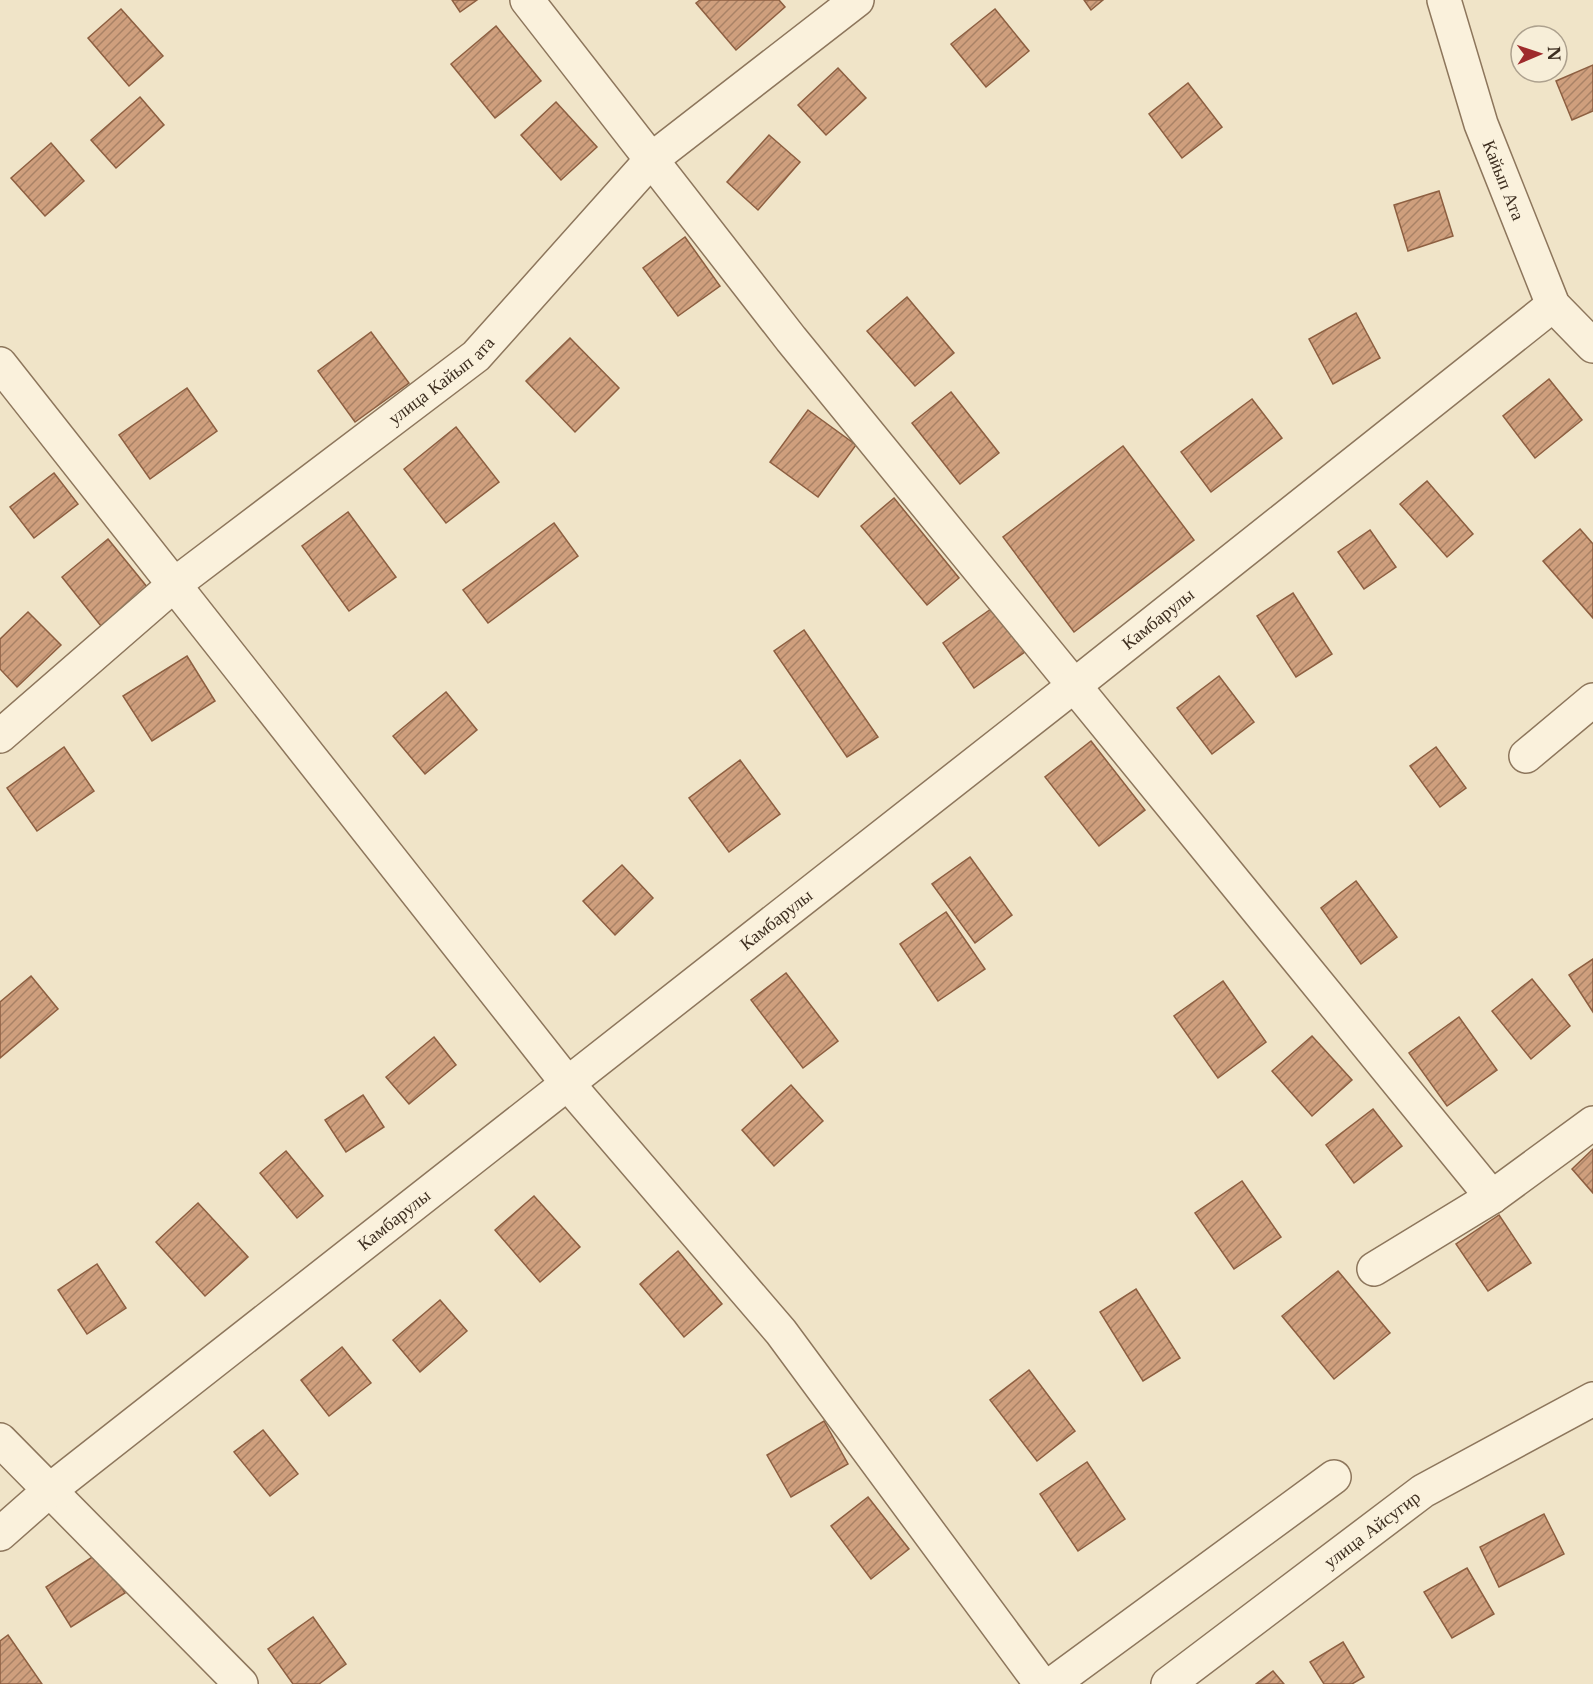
<svg xmlns="http://www.w3.org/2000/svg" width="1593" height="1684" font-family="'Libre Baskerville',serif">
<style>
.building{fill:url(#building-hatch);stroke:#8d5f41;stroke-width:1.5}
.lines{fill:none;stroke-linecap:round;stroke-linejoin:round}
.minor-casing{stroke:#8d765c;stroke-width:36}
.minor{stroke:#faf1dc;stroke-width:33}
.labels{text-anchor:middle;dominant-baseline:central;stroke-width:6;stroke-linejoin:round;paint-order:stroke}
.street-label{font-size:18px;fill:#3d2e20;stroke:#f7eed8}
</style>
<defs>
<pattern id="building-hatch" width="6" height="6" patternUnits="userSpaceOnUse" patternTransform="scale(1.5)"><rect width="6" height="6" fill="#cf9f7d"/><path d="M-1 1l2-2M0 6l6-6M5 7l2-2" fill="none" stroke="#a98266"/></pattern>
</defs>
<rect width="100%" height="100%" fill="#f0e4c8"/>
<g class="building">
<polygon points="452,0 477,0 460,12"/>
<polygon points="700,0 779,0 785,7 736,50 696,3"/>
<polygon points="1084,0 1103,0 1091,10"/>
<polygon points="121,9 163,56 129,86 88,38"/>
<polygon points="995,9 1029,51 986,87 951,44"/>
<polygon points="496,26 541,81 495,118 451,64"/>
<polygon points="1593,65 1593,111 1572,120 1556,81"/>
<polygon points="838,68 866,98 826,135 798,105"/>
<polygon points="1188,83 1222,127 1182,158 1149,114"/>
<polygon points="140,97 164,125 116,168 91,140"/>
<polygon points="556,102 597,147 561,180 521,135"/>
<polygon points="769,135 800,162 758,210 727,182"/>
<polygon points="51,143 84,181 45,216 11,178"/>
<polygon points="1439,191 1453,236 1408,251 1394,205"/>
<polygon points="685,237 720,286 678,316 643,268"/>
<polygon points="907,297 954,353 915,386 867,331"/>
<polygon points="1356,313 1380,358 1333,384 1309,339"/>
<polygon points="371,332 409,383 355,422 318,371"/>
<polygon points="570,338 619,388 575,432 526,381"/>
<polygon points="1549,379 1582,420 1535,458 1503,416"/>
<polygon points="187,388 217,431 150,479 119,435"/>
<polygon points="951,392 999,453 960,484 912,423"/>
<polygon points="1252,399 1282,438 1211,492 1181,452"/>
<polygon points="808,410 856,445 818,497 770,462"/>
<polygon points="456,427 499,482 446,523 404,469"/>
<polygon points="1123,446 1194,540 1074,632 1003,537"/>
<polygon points="54,473 78,504 34,538 10,507"/>
<polygon points="1427,481 1473,534 1447,557 1400,504"/>
<polygon points="894,498 959,578 927,605 861,526"/>
<polygon points="348,512 396,577 349,611 302,546"/>
<polygon points="554,523 578,556 488,623 463,590"/>
<polygon points="1580,529 1593,544 1593,618 1543,561"/>
<polygon points="1370,530 1396,567 1364,589 1338,552"/>
<polygon points="108,539 152,593 105,631 62,577"/>
<polygon points="1293,593 1332,654 1296,677 1257,616"/>
<polygon points="998,604 1029,649 974,688 943,643"/>
<polygon points="28,612 61,645 17,687 0,669 0,639"/>
<polygon points="804,630 878,737 847,757 774,651"/>
<polygon points="187,656 215,701 152,741 123,696"/>
<polygon points="1219,676 1254,722 1212,754 1177,708"/>
<polygon points="446,692 477,730 425,774 393,736"/>
<polygon points="1091,741 1145,810 1099,846 1045,777"/>
<polygon points="64,747 94,791 37,831 7,788"/>
<polygon points="1436,747 1466,788 1440,807 1410,766"/>
<polygon points="740,760 780,814 729,852 689,798"/>
<polygon points="970,857 1012,915 975,943 932,884"/>
<polygon points="622,865 653,898 615,935 583,901"/>
<polygon points="1356,881 1397,937 1361,964 1321,908"/>
<polygon points="946,912 985,969 938,1001 900,944"/>
<polygon points="1593,959 1593,1012 1569,975"/>
<polygon points="786,973 838,1041 803,1068 751,1000"/>
<polygon points="31,976 58,1009 0,1058 0,1002"/>
<polygon points="1532,979 1570,1026 1531,1059 1492,1011"/>
<polygon points="1223,981 1266,1042 1218,1078 1174,1016"/>
<polygon points="1459,1017 1497,1070 1447,1106 1409,1053"/>
<polygon points="1312,1036 1352,1080 1312,1116 1272,1071"/>
<polygon points="434,1037 456,1065 409,1104 386,1077"/>
<polygon points="791,1085 823,1121 774,1166 742,1130"/>
<polygon points="363,1095 384,1127 346,1152 325,1120"/>
<polygon points="1373,1109 1402,1146 1354,1183 1326,1145"/>
<polygon points="1593,1149 1593,1193 1572,1169"/>
<polygon points="286,1151 323,1196 297,1218 260,1173"/>
<polygon points="1242,1181 1281,1237 1234,1269 1195,1213"/>
<polygon points="534,1196 580,1247 540,1282 495,1230"/>
<polygon points="198,1203 248,1257 205,1296 156,1242"/>
<polygon points="1499,1215 1531,1263 1488,1291 1456,1244"/>
<polygon points="678,1251 722,1304 684,1337 640,1284"/>
<polygon points="97,1264 126,1308 87,1334 58,1290"/>
<polygon points="1338,1271 1390,1333 1334,1379 1282,1316"/>
<polygon points="1136,1289 1180,1358 1143,1381 1100,1312"/>
<polygon points="440,1300 467,1331 420,1372 393,1340"/>
<polygon points="342,1347 371,1383 329,1416 301,1380"/>
<polygon points="1029,1370 1075,1431 1037,1461 990,1400"/>
<polygon points="824,1421 848,1464 791,1497 767,1455"/>
<polygon points="263,1430 298,1474 270,1496 234,1452"/>
<polygon points="1087,1462 1125,1519 1078,1551 1040,1494"/>
<polygon points="868,1497 909,1549 871,1579 831,1526"/>
<polygon points="1544,1514 1564,1554 1499,1587 1480,1547"/>
<polygon points="100,1552 125,1593 71,1627 46,1587"/>
<polygon points="1467,1568 1494,1614 1452,1638 1424,1592"/>
<polygon points="313,1617 346,1664 319,1684 293,1684 268,1649"/>
<polygon points="8,1635 42,1684 0,1684 0,1641"/>
<polygon points="1343,1642 1364,1677 1352,1684 1324,1684 1310,1662"/>
<polygon points="1273,1671 1284,1684 1256,1684"/>
</g>
<g class="lines">
<g class="minor-casing">
<g id="minor">
<polyline points="527,0 791,339 1492,1197"/>
<path id="s1" d="M 1444,0 L 1481,124 L 1553,305 L 1593,346"/>
<polyline points="0,364 568,1084 781,1332 1041,1684"/>
<path id="s2" d="M 0,736 L 175,584 L 476,356 L 652,159 L 857,0"/>
<polyline points="1526,756 1593,700"/>
<polyline points="1374,1269 1492,1197 1593,1123"/>
<polyline points="0,1440 241,1684"/>
<path id="s3" d="M 0,1534 L 50,1490 L 1075,685 L 1553,305"/>
<polyline points="1052,1684 1334,1477"/>
<path id="s4" d="M 1168,1684 L 1423,1491 L 1593,1399"/>
</g>
</g>
<use href="#minor" class="minor"/>
</g>
<g class="labels">
<g class="street-label">
<text stroke="none"><textPath href="#s1" startOffset="190">Кайып Ата</textPath></text>
<text stroke="none"><textPath href="#s2" startOffset="567">улица Кайып ата</textPath></text>
<text stroke="none"><textPath href="#s3" startOffset="1476">Камбарулы</textPath></text>
<text stroke="none"><textPath href="#s3" startOffset="990">Камбарулы</textPath></text>
<text stroke="none"><textPath href="#s3" startOffset="504">Камбарулы</textPath></text>
<text stroke="none"><textPath href="#s4" startOffset="256">улица Айсугир</textPath></text>
</g>
</g>
<g transform="translate(1539 54) rotate(88)"><circle r="28" fill="#f7eed8" stroke="#ada18e" stroke-width="1.5"/>
<path d="M0-4.5L10 22L0 15L-10 22Z" fill="#9e2a2b"/>
<text y="-9" font-size="16" font-weight="bold" text-anchor="middle" fill="#3d2e20">N</text>
</g>
</svg>
